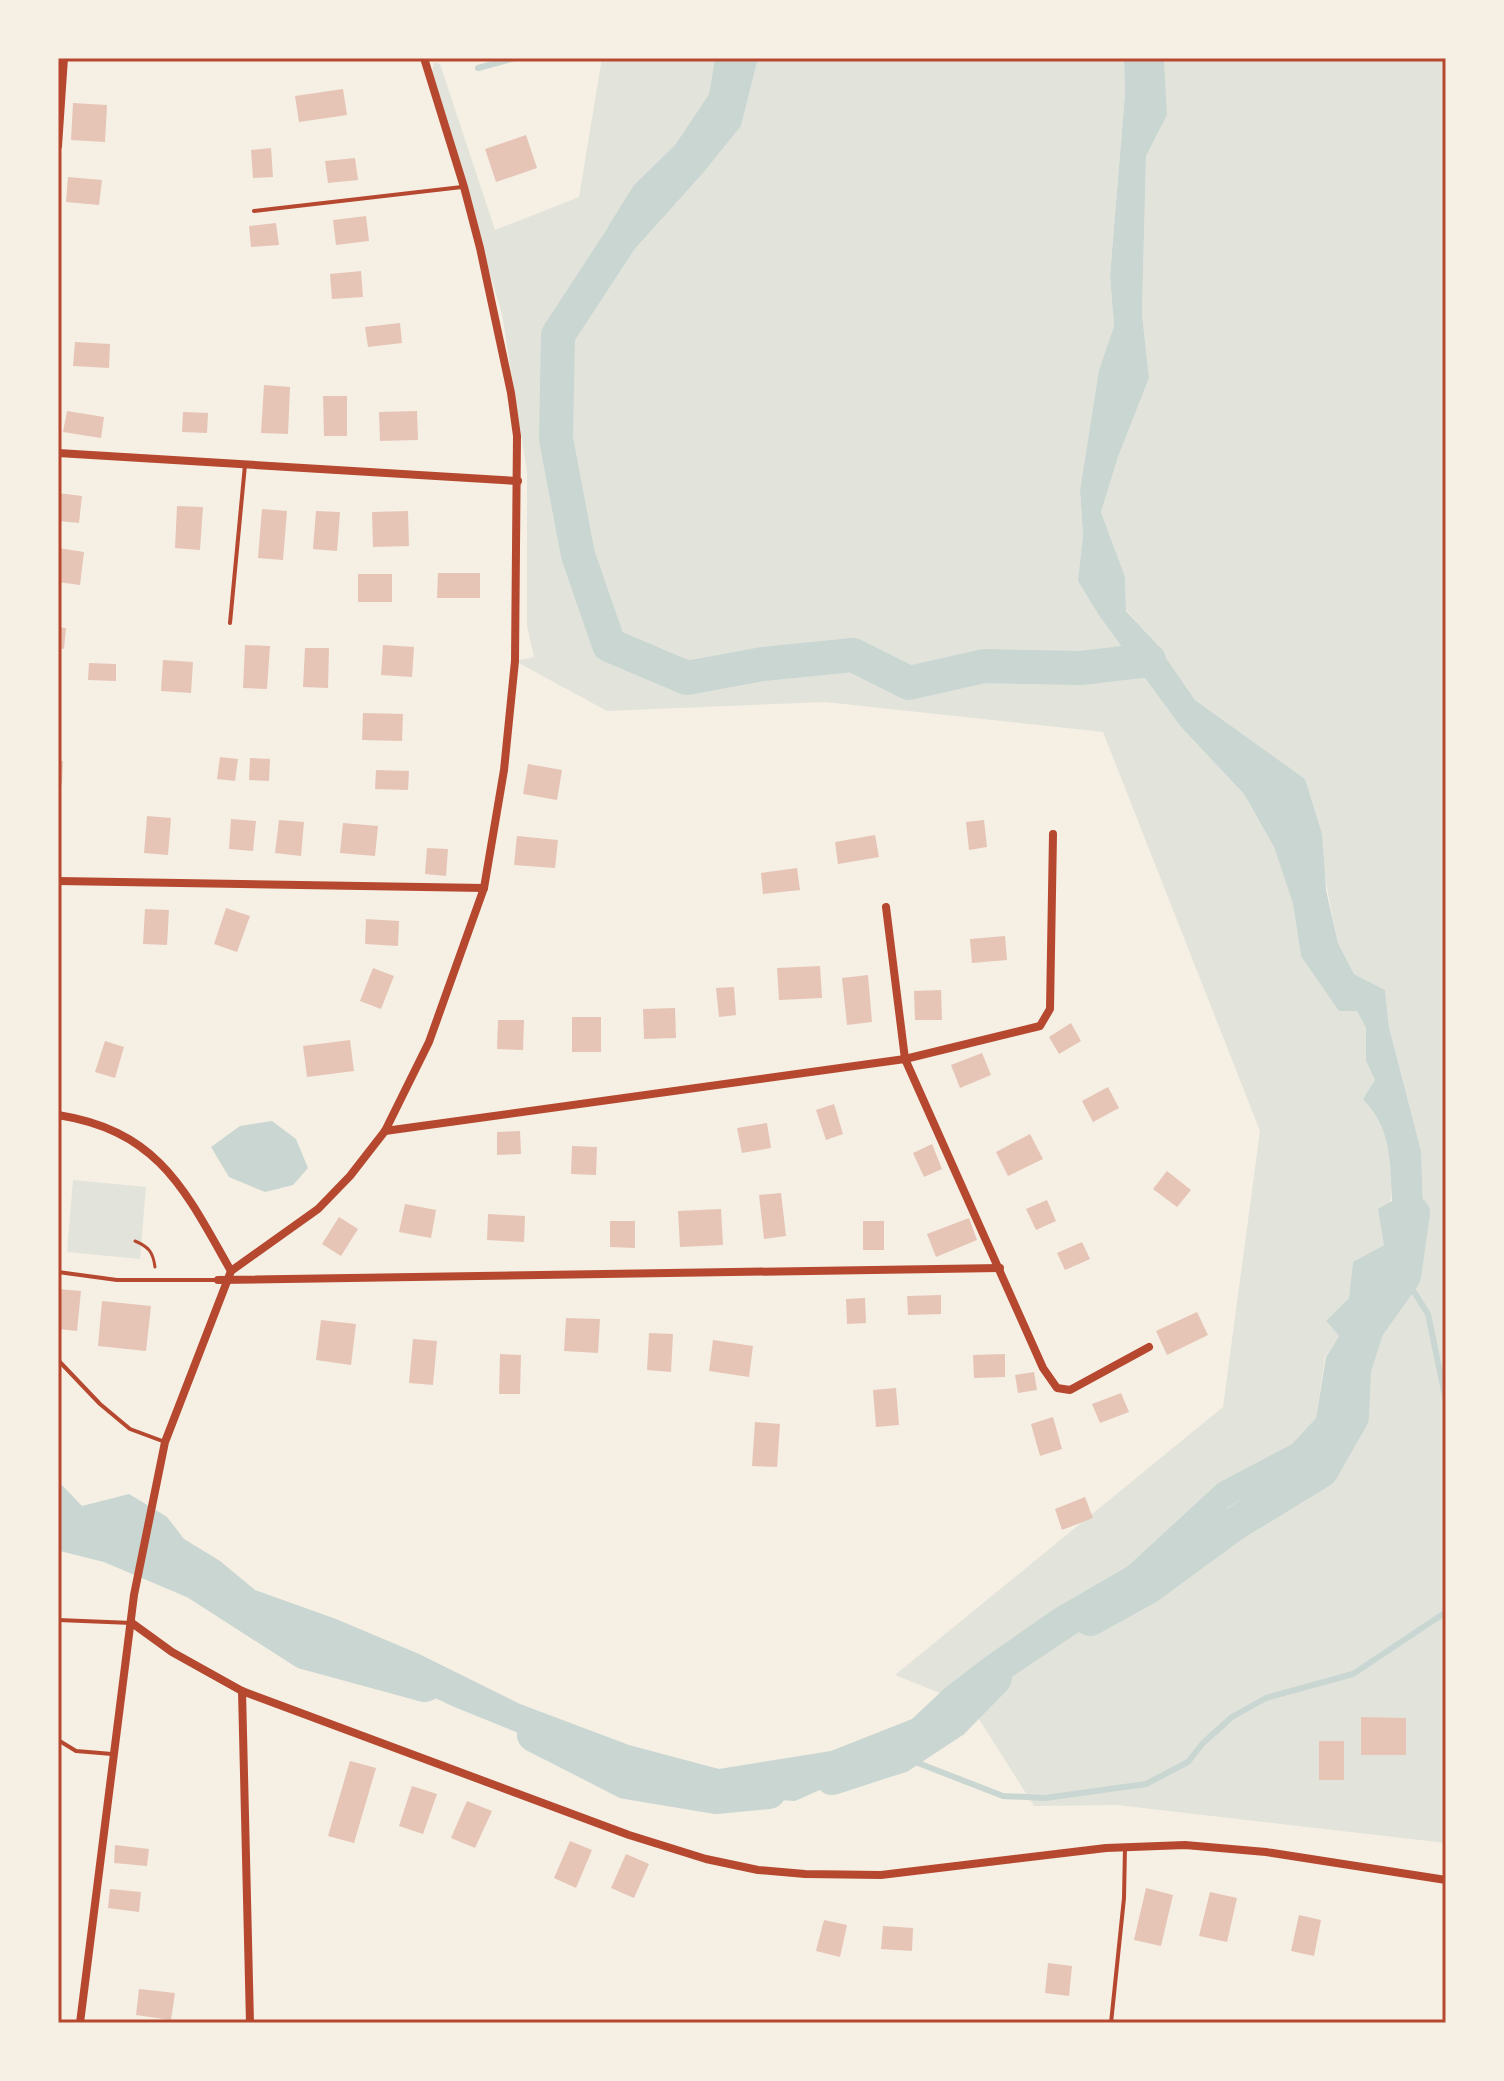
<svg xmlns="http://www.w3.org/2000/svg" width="1504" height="2081" font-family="Roboto,sans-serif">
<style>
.green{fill:#e2e4dc}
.water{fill:#c9d6d2}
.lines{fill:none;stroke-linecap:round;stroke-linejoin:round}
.stream{stroke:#c9d6d2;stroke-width:6}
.river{stroke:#c9d6d2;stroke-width:34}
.building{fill:#e6c5b7}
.path{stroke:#b5482f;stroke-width:3}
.service{stroke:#b5482f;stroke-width:4}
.minor{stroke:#b5482f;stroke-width:8}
.neatline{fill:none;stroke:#b5482f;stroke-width:3}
</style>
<rect width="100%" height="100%" fill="#f6efe4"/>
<g class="green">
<path d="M 602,58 L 715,58 L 709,94 L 675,145 L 634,185 L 632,252 L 703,173 L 741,126 L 758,58 L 1124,58 L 1125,94 L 1110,276 L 1114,326 L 1099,370 L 1080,490 L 1083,536 L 1079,581 L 1100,617 L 1181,727 L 1244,794 L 1274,847 L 1293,904 L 1301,956 L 1357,1011 L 1366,1028 L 1366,1061 L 1375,1080 L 1364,1099 C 1401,1139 1393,1195 1384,1245 L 1353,1262 L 1349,1298 L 1326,1321 L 1339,1336 L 1325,1357 L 1316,1418 L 1292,1444 L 1218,1483 L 1128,1566 L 1054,1609 L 940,1693 L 895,1675 L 1223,1407 L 1260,1131 L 1103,732 L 825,702 L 607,711 L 515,661 L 534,657 L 527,626 L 527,472 L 502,314 L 431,76 L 434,62 L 440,64 L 495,230 L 579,197 Z"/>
<polygon points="1164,58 1446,58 1446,1843 1117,1805 1034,1806 970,1705 1124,1602 1163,1572 1228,1507 1268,1485 1312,1469 1344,1425 1385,1277 1409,1255 1421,1151 1389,1027 1385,990 1354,974 1338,943 1305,779 1195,700 1155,642 1126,610 1125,577 1101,512 1118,457 1149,378 1142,314 1146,155 1167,115"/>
<polygon points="73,1180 146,1187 140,1259 67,1252"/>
</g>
<g class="water">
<polygon points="715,58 758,58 741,126 703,173 632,252 608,227 634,185 675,145 709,94"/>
<path d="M 1124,58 L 1164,58 L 1167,115 L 1146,156 L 1142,314 L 1149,378 L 1118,457 L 1101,512 L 1125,577 L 1126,611 L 1155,642 L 1195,700 L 1305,779 L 1322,834 L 1326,890 L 1338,943 L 1354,974 L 1385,990 L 1389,1027 L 1421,1151 L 1423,1211 L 1409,1255 L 1385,1277 L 1344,1425 L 1312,1469 L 1268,1485 L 1228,1507 L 1163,1572 L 1124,1602 L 970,1705 L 936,1731 L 873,1766 L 795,1801 L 715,1796 L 645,1784 L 452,1706 L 374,1669 L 316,1655 L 240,1616 L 224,1597 L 161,1558 L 105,1529 L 58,1541 L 58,1481 L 82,1506 L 129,1494 L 167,1517 L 184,1539 L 220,1561 L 255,1590 L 336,1619 L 419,1654 L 520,1704 L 629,1745 L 719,1769 L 831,1751 L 912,1719 L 945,1688 L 984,1658 L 1054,1609 L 1128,1566 L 1218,1483 L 1292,1444 L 1316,1418 L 1326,1357 L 1339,1336 L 1326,1321 L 1349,1298 L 1353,1262 L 1384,1245 L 1378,1209 L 1392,1201 C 1390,1162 1392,1129 1363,1099 L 1375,1080 L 1366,1061 L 1366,1028 L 1357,1011 L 1339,1011 L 1301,956 L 1293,904 L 1274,847 L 1244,794 L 1181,727 L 1100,617 L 1078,581 L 1083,536 L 1080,490 L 1099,370 L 1114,326 L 1110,276 L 1125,94 Z"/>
<polygon points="272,1121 296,1139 308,1168 293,1185 265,1192 229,1177 211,1147 240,1126"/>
</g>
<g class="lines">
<g class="stream">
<polyline points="478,68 515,58"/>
<polyline points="1404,1276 1428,1314 1446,1401"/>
<polyline points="900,1756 1003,1796 1045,1798 1146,1784 1188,1762 1203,1743 1232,1717 1266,1698 1353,1674 1446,1612"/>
</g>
<g class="river">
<polyline points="645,202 558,335 556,439 578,555 609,645 687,678 763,664 853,655 909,683 984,666 1081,668 1149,660"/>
<polyline points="58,1533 110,1546 195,1582 304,1652 425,1685"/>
<polyline points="1090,1619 1148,1587 1234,1524 1321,1471 1352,1417 1354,1369 1367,1328 1404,1276 1413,1213"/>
<polyline points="534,1735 626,1782 716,1797 769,1792"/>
<polyline points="832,1778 900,1756 953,1721 995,1678"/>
</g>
</g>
<g class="building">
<polygon points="343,89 347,115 299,122 295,96"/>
<polygon points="73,103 107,105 105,142 71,140"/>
<polygon points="526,135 537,168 496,182 485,149"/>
<polygon points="271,148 273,177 253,178 251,150"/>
<polygon points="355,158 358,180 328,183 325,161"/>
<polygon points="68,177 102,180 99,205 66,202"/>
<polygon points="366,216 369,241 336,245 333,220"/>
<polygon points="276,223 279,245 251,247 249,226"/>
<polygon points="361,271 363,297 332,299 330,274"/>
<polygon points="400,323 402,343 368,347 365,327"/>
<polygon points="75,342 110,344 109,368 73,366"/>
<polygon points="264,385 290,387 288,434 261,433"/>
<polygon points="323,396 347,396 347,436 324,436"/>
<polygon points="67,411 104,417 101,438 63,432"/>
<polygon points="417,411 418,440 380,441 379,412"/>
<polygon points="183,412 208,413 207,433 182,432"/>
<polygon points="58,493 82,496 79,523 58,521"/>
<polygon points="177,506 203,507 200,550 175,548"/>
<polygon points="262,509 287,511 283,560 258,558"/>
<polygon points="316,511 340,512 337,551 313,549"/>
<polygon points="408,511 409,546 373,547 372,512"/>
<polygon points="58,548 84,552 80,585 58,582"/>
<polygon points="438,573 480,573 480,598 437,598"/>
<rect x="358" y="574" width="34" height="28"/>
<polygon points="58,627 66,628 64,649 58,648"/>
<polygon points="245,645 270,646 267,689 243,688"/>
<polygon points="383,645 414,647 412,677 381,675"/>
<polygon points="305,648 329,648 328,688 303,687"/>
<polygon points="163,660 193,662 191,693 161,691"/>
<polygon points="89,663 116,664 116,681 88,680"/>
<polygon points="363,713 403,714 402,741 362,740"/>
<polygon points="220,757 238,759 235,781 217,779"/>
<polygon points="250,758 270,759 269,781 249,780"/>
<polygon points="58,761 63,761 62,785 58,785"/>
<polygon points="528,764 562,770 557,800 523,794"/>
<polygon points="376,770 409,771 408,790 375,789"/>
<polygon points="147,816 171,818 168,855 144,853"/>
<polygon points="231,819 256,821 253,851 229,849"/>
<polygon points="279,820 304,822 301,856 275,853"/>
<polygon points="984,820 987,847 969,850 966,822"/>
<polygon points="343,823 378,826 375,856 340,853"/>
<polygon points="875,835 879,857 838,864 835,842"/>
<polygon points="517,836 558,840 555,868 514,865"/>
<polygon points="427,848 448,849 446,876 425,874"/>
<polygon points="797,868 800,890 763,894 761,873"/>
<polygon points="226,908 250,916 237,952 214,944"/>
<polygon points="145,909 169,910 167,945 143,944"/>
<polygon points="366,919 399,921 398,946 365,944"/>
<polygon points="1005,936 1007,960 972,963 970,939"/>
<polygon points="820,966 822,998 779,1000 777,968"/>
<polygon points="373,968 394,976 381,1009 360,1001"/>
<polygon points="868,975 872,1022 847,1025 842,978"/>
<polygon points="734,987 736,1015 719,1017 716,988"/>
<polygon points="941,990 942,1020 915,1020 914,991"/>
<polygon points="675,1008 676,1038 644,1039 643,1009"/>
<rect x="572" y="1017" width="29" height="35"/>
<polygon points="498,1020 524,1020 523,1050 497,1049"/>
<polygon points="1071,1023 1081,1041 1059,1054 1049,1037"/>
<polygon points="350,1040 354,1071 307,1077 303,1046"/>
<polygon points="105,1041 124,1047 115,1078 95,1072"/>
<polygon points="982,1053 991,1075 960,1088 951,1065"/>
<polygon points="1108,1087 1119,1108 1093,1122 1082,1101"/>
<polygon points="834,1104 843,1134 826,1140 816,1110"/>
<polygon points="767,1123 771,1148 742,1153 737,1128"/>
<polygon points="520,1131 521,1154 497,1155 497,1132"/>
<polygon points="1030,1134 1043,1159 1008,1176 996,1152"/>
<polygon points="932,1144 942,1169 924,1177 913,1153"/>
<polygon points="572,1146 597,1147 596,1175 571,1174"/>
<polygon points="1167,1171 1191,1190 1177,1207 1153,1189"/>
<polygon points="781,1193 786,1236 764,1239 759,1195"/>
<polygon points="1047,1200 1056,1221 1036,1230 1026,1209"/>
<polygon points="405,1204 436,1210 431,1238 399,1232"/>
<polygon points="721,1209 723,1245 680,1247 678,1211"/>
<polygon points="488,1214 525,1216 524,1242 487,1240"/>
<polygon points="339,1217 358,1229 341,1256 322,1244"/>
<polygon points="969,1218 977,1240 936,1257 927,1234"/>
<polygon points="610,1221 635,1221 635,1248 610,1247"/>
<rect x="863" y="1221" width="21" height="29"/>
<polygon points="1082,1242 1090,1259 1065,1270 1057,1253"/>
<polygon points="58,1289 81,1291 77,1331 58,1329"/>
<polygon points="941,1295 941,1314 908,1315 907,1296"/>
<polygon points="865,1298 866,1323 847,1324 846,1299"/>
<polygon points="102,1301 151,1306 146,1351 98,1346"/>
<polygon points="1197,1312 1208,1335 1167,1355 1156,1331"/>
<polygon points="566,1318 600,1319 598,1353 564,1351"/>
<polygon points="321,1320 356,1324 351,1365 316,1360"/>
<polygon points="649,1333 673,1334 671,1372 647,1370"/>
<polygon points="413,1339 437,1341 433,1385 409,1383"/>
<polygon points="713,1340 753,1346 749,1377 709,1371"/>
<polygon points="500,1354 521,1355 520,1394 499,1394"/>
<polygon points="1005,1354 1005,1377 974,1378 973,1355"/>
<polygon points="1034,1372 1037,1390 1018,1393 1015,1375"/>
<polygon points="896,1388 899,1425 876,1427 873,1390"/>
<polygon points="1121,1393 1129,1412 1100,1423 1092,1404"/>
<polygon points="1053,1417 1062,1449 1040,1456 1031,1424"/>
<polygon points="755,1422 780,1424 777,1467 752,1466"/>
<polygon points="1085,1497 1093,1518 1062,1530 1055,1509"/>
<polygon points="1361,1717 1406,1718 1406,1755 1361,1755"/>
<rect x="1319" y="1741" width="25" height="39"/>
<polygon points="350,1761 376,1768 354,1843 328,1836"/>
<polygon points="412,1786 437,1794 423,1834 399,1826"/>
<polygon points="467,1801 492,1811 475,1848 451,1838"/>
<polygon points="570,1841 592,1850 576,1888 554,1878"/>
<polygon points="115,1845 149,1849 147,1866 114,1863"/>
<polygon points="626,1854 649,1864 634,1898 611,1888"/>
<polygon points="1146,1888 1173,1895 1161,1946 1134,1940"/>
<polygon points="110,1889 141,1892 139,1912 108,1908"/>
<polygon points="1210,1892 1237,1898 1227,1942 1199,1936"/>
<polygon points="1299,1915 1321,1920 1314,1956 1291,1951"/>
<polygon points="824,1920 847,1925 840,1957 816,1951"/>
<polygon points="883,1926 913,1928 912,1951 881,1949"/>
<polygon points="1048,1963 1072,1966 1069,1996 1045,1993"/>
<polygon points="139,1989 175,1993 171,2020 136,2015"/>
</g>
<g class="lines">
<path class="path" d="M 135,1241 C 149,1247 153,1252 155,1267"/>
<g class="service">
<polyline points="254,211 462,187"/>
<polyline points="230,623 245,465"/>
<polyline points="58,1272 117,1280 218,1280"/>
<polyline points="58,1360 100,1404 130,1429 165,1442"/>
<polyline points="58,1620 132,1623"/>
<polyline points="58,1740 76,1751 112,1754"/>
<polyline points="1111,2023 1124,1898 1125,1847"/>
</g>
<g class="minor">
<polyline points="58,146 64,58"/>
<polyline points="58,453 518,481"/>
<polyline points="58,881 484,888"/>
<polyline points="886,907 905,1059 1043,1368 1057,1388 1070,1390 1149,1347"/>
<path d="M 58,1115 C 159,1131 185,1190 231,1271"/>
<polyline points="385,1131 905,1059 1040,1026 1050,1009 1053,834"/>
<polyline points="218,1280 1000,1268"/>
<polyline points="132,1623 172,1652 242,1691 629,1835 706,1859 758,1870 805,1874 881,1875 1106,1848 1185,1845 1266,1852 1446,1880"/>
<polyline points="242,1691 250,2023"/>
<polyline points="80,2023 134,1595 165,1442 231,1271 318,1209 350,1176 385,1131 429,1042 484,888 504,770 515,661 517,436 511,393 480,248 464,187 424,58"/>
</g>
</g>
<rect width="1504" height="2081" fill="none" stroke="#f6efe4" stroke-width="120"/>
<rect x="60" y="60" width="1384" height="1961" class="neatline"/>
</svg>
